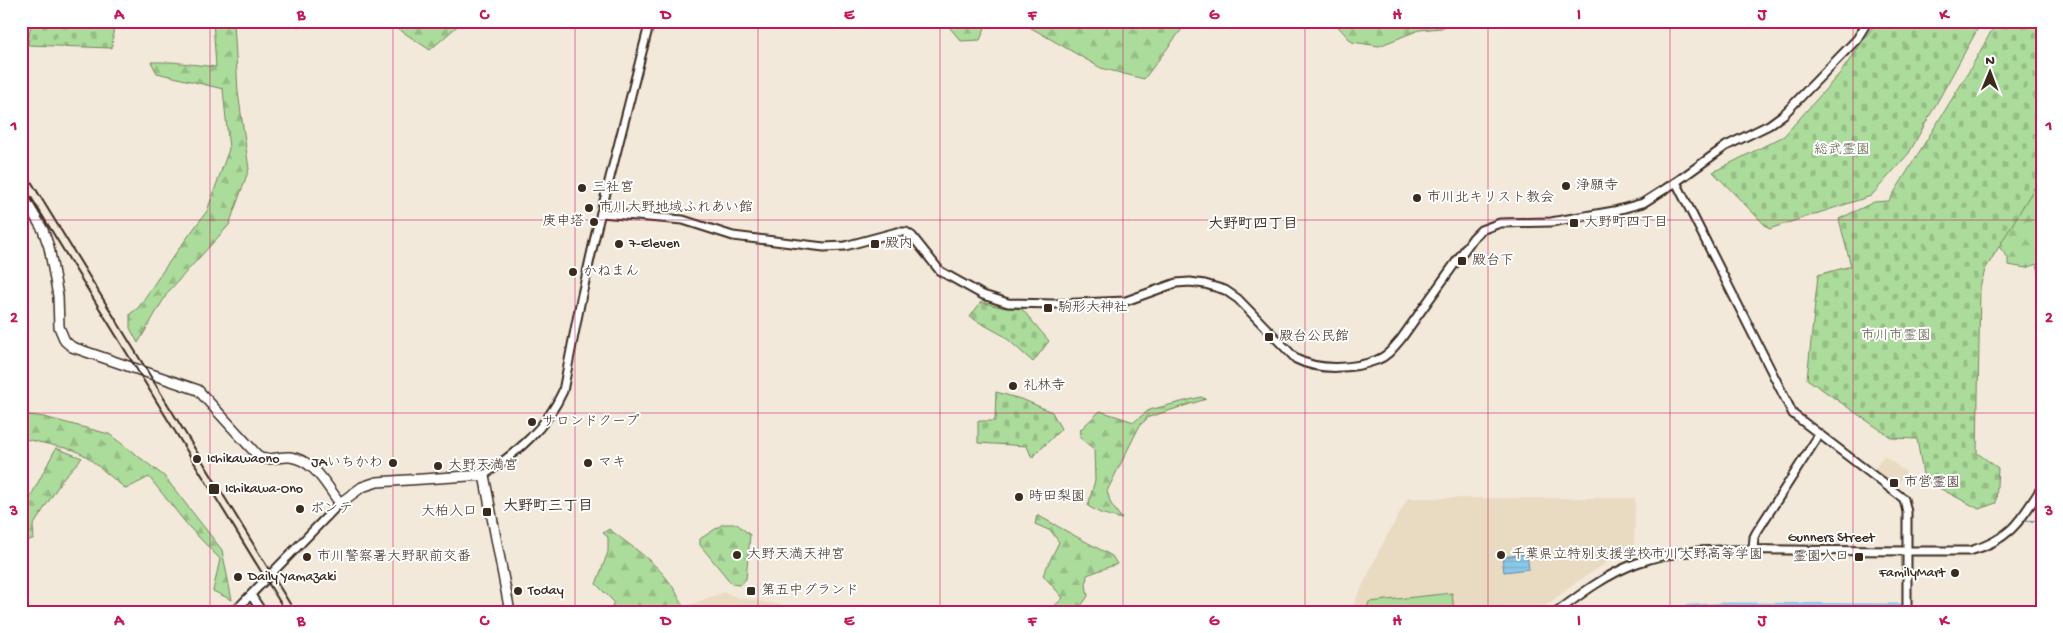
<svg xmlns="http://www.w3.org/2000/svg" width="2063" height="633" font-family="'Gochi Hand','Klee One',sans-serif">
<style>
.built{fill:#e9dac2}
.forest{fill:url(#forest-firs);stroke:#74835c}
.cemetery{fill:url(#cemetery-stones);stroke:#74835c}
.garden{fill:#acdc9b;stroke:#74835c}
.water{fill:url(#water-rules);stroke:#6a8998}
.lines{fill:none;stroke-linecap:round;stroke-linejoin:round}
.stream{stroke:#6a8998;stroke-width:2}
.river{stroke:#8ac8ea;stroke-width:11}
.minor-casing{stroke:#3b2a1e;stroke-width:11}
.major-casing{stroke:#3b2a1e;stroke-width:12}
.minor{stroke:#fff;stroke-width:7}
.major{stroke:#fff;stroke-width:9}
.rail{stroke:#3b2a1e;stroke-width:2}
.grid{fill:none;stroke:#c2185b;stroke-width:1;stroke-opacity:0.55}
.poi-dot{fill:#3b2a1e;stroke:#fff;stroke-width:2}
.labels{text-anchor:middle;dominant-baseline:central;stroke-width:4;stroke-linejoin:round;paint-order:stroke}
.park-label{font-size:14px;fill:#5d5f44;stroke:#fff}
.poi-label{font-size:14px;fill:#3b2a1e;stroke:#fff;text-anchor:start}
.street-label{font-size:14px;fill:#3b2a1e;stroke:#fff}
.neighbourhood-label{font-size:15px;font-weight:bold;fill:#3b2a1e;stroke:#fff}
.neatline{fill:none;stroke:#c2185b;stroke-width:2}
.grid-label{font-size:16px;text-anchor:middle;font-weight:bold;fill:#c2185b}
</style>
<defs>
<pattern id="forest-firs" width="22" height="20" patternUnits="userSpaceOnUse" patternTransform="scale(1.25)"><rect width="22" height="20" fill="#acdc9b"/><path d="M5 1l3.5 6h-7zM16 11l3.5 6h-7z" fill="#95bd85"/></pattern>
<pattern id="cemetery-stones" width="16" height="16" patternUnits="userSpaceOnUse" patternTransform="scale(1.25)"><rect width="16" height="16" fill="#acdc9b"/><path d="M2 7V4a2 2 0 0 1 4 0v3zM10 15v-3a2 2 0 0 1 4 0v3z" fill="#95bd85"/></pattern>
<pattern id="water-rules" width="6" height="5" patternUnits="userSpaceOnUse" patternTransform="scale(1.25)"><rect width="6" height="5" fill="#8ac8ea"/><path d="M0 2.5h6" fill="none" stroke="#78acc8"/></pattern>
</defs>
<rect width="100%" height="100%" fill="#f2e9db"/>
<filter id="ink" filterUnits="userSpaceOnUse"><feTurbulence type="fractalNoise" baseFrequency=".02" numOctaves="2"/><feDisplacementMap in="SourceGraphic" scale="10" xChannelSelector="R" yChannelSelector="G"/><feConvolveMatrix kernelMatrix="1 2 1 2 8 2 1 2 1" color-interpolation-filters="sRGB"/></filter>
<g filter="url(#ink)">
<g class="built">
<polygon points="1884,456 1906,472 1895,488 1873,471"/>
<polygon points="1408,498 1635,498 1634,552 1614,558 1577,582 1537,612 1350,612 1380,549"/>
<polygon points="724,592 739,598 784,605 794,612 679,612 689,605"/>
</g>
<g class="forest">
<polygon points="213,21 234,21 238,92 249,169 229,225 168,292 138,343 130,328 130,314 138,308 167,265 207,211 229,149 223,89 157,73 151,62 172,62 216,67"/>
<polygon points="402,21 463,21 430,50 397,28"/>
<polygon points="944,21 980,21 985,28 980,40 961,41"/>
<polygon points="1019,21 1084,21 1090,24 1091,21 1188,21 1144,79 1101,68"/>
<polygon points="1333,21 1457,21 1441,28 1419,30 1379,46 1352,42"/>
<polygon points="2042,174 2042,283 2037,264 2026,268 2008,265 2008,258 1997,244"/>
<polygon points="1201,397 1206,399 1149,417 1140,425 1107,491 1111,504 1122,519 1100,513 1088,506 1095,480 1094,449 1080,438 1080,430 1100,411 1134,422 1149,410"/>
<polygon points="21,414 44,417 109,434 164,476 222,550 232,600 213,591 220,559 189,527 149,477 126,489 86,456 74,450 21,438"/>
<polygon points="56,448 82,458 64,477 33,526 34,538 21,544 21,515"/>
<polygon points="1037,515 1112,556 1117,564 1087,575 1086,585 1088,596 1077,612 1048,612 1063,598 1043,575 1059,542 1051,531 1035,524"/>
<polygon points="723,524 737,524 750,535 746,579 739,585 732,584 700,545 700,539"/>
<path d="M 609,529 C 640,553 669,570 683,607 L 679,612 L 609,612 L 614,602 L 596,584 L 608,552 L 608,537 L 603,533 Z"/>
</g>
<g class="cemetery">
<polygon points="31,21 114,21 112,48 28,45"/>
<polygon points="1877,21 1982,21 1909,153 1871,196 1769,229 1713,172 1784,136 1841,72"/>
<polygon points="1997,21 2042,21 2042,175 1985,270 1980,287 1977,453 1998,468 1996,503 1979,509 1924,480 1917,439 1892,438 1807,379 1818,275 1851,266 1839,219 1874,202 1889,201 1968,73"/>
<polygon points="981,302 1000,307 1022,309 1049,341 1033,362 1004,336 970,317"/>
<polygon points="996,392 1024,400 1052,412 1061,429 1032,458 1027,446 978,443 978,421 995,421"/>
</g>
<polygon class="garden" points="1452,593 1454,612 1366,612 1369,602"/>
<polygon class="water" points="1527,554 1529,569 1504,572 1502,557"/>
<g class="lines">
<g class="stream">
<polyline points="2026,521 2042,521"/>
<polyline points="1909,610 2042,610"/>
</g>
<polyline class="river" points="1664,612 1724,608 1900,609"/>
<g class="minor-casing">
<g id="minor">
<polyline points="1676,182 1793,414 1904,499 1907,512 1907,612"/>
<path d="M 601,213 L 683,220 L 733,236 L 824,247 L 845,246 L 897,232 L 906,232 L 912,236 L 940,271 L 983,295 L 1008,303 L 1054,304 L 1126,301 L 1176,283 L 1190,282 L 1205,284 L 1225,290 L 1238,299 L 1296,359 C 1319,371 1354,369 1377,360 C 1388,356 1394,347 1401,339 L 1473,238 L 1481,230 L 1500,223 L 1551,222 L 1614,211 L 1643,203 L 1676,182 L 1726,146 L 1769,125 L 1784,114 L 1857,39 L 1868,21"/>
<path d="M 484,475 C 517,452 546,429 563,391 L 581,299 L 597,228 L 650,21"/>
<polyline points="1753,550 1754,537 1756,533 1819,435"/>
<polyline points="251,595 262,612"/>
<polyline points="234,612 340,503"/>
<path d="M 1557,612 C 1582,593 1607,574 1637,563 C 1686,546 1741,550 1792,550 C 1851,551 1911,551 1970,551 C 2011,539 2020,521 2042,487"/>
</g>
</g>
<g class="major-casing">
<path id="major" d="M 21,193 L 43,230 L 49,247 L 58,296 L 59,327 L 65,341 L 72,347 L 198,390 L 260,458 C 270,461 280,456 290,457 C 315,460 327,487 340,503 L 362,487 L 377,482 L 484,475 L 510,612"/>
</g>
<use href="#minor" class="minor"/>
<use href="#major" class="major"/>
<g class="rail">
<polyline points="21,165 295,612"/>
<polyline points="21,181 286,612"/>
</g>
</g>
</g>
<path class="grid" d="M 210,21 L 210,612M 393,21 L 393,612M 575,21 L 575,612M 758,21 L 758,612M 940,21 L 940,612M 1123,21 L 1123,612M 1305,21 L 1305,612M 1488,21 L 1488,612M 1670,21 L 1670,612M 1853,21 L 1853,612M 21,220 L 2042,220M 21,413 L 2042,413"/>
<g class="poi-dot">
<circle cx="1566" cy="186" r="5"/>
<circle cx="582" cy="188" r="5"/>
<circle cx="1417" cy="198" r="5"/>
<circle cx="589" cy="208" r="5"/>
<circle cx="594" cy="222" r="5"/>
<rect x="1569" y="218" width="10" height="10" rx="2.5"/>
<circle cx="619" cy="244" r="5"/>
<rect x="870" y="239" width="10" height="10" rx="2.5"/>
<rect x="1457" y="256" width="10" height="10" rx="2.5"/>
<circle cx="573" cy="272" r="5"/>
<rect x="1043" y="303" width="10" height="10" rx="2.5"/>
<rect x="1264" y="332" width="10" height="10" rx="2.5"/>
<circle cx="1013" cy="386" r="5"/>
<circle cx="532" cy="422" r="5"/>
<circle cx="197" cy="459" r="5"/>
<circle cx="393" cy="463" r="5"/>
<circle cx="588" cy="463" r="5"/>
<circle cx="438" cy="466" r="5"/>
<rect x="1889" y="478" width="10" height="10" rx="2.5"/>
<rect x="208" y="483" width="12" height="12" rx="2.5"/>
<circle cx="1019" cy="497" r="5"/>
<circle cx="300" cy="509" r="5"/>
<rect x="482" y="507" width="10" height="10" rx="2.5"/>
<circle cx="737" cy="555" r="5"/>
<circle cx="1501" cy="555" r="5"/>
<circle cx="307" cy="557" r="5"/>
<rect x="1854" y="552" width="10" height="10" rx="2.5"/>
<circle cx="1955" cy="573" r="5"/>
<circle cx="238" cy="577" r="5"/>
<circle cx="518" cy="591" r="5"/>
<rect x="746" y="586" width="10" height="10" rx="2.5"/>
</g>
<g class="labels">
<g class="park-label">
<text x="1842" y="150">総武霊園</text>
<text x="1896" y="336">市川市霊園</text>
</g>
<g class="poi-label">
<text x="1576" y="186">浄願寺</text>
<text x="592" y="188">三社宮</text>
<text x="1427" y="198">市川北キリスト教会</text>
<text x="599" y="208">市川大野地域ふれあい館</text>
<text x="584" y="222" text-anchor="end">庚申塔</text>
<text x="1584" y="223">大野町四丁目</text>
<text x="629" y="244">7-Eleven</text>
<text x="885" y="244">殿内</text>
<text x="1472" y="261">殿台下</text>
<text x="583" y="272">かねまん</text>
<text x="1058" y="308">駒形大神社</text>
<text x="1279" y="337">殿台公民館</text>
<text x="1023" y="386">礼林寺</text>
<text x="542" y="422">サロンドクープ</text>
<text x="207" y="459">Ichikawaono</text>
<text x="383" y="463" text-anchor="end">JAいちかわ</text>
<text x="598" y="463">マキ</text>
<text x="448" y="466">大野天満宮</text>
<text x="1904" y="483">市営霊園</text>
<text x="225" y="489">Ichikawa-Ono</text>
<text x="1029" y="497">時田梨園</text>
<text x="310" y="509">ボンテ</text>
<text x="477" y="512" text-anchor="end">大柏入口</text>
<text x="747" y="555">大野天満天神宮</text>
<text x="1511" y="555">千葉県立特別支援学校市川大野高等学園</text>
<text x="317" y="557">市川警察署大野駅前交番</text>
<text x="1849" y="557" text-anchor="end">霊園入口</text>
<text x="1945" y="573" text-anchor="end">FamilyMart</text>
<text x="248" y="577">Daily Yamazaki</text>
<text x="528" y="591">Today</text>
<text x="761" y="591">第五中グランド</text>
</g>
<g class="street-label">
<text x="1831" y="538">Gunners Street</text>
</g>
<g class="neighbourhood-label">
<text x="1253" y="225">大野町四丁目</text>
<text x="548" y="507">大野町三丁目</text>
</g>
</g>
<rect width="2063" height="633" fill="none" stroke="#fff" stroke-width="55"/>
<g transform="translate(1990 72) rotate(1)" stroke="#ffffff" stroke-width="4" paint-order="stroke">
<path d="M0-4L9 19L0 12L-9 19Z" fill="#3b2a1e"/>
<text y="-8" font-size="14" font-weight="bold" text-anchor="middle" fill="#3b2a1e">N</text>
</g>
<rect x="28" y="28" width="2008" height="578" class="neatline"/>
<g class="grid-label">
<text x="119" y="19">A</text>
<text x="301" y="19">B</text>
<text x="484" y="19">C</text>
<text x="666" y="19">D</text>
<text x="849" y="19">E</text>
<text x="1032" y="19">F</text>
<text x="1214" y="19">G</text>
<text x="1397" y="19">H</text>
<text x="1579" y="19">I</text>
<text x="1762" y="19">J</text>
<text x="1944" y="19">K</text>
<text x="14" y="130">1</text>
<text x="2049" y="130">1</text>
<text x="14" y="322">2</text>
<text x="2049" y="322">2</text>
<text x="14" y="515">3</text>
<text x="2049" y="515">3</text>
<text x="119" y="625">A</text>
<text x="301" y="625">B</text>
<text x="484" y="625">C</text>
<text x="666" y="625">D</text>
<text x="849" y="625">E</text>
<text x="1032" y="625">F</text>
<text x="1214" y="625">G</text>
<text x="1397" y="625">H</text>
<text x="1579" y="625">I</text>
<text x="1762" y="625">J</text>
<text x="1944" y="625">K</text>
</g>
</svg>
